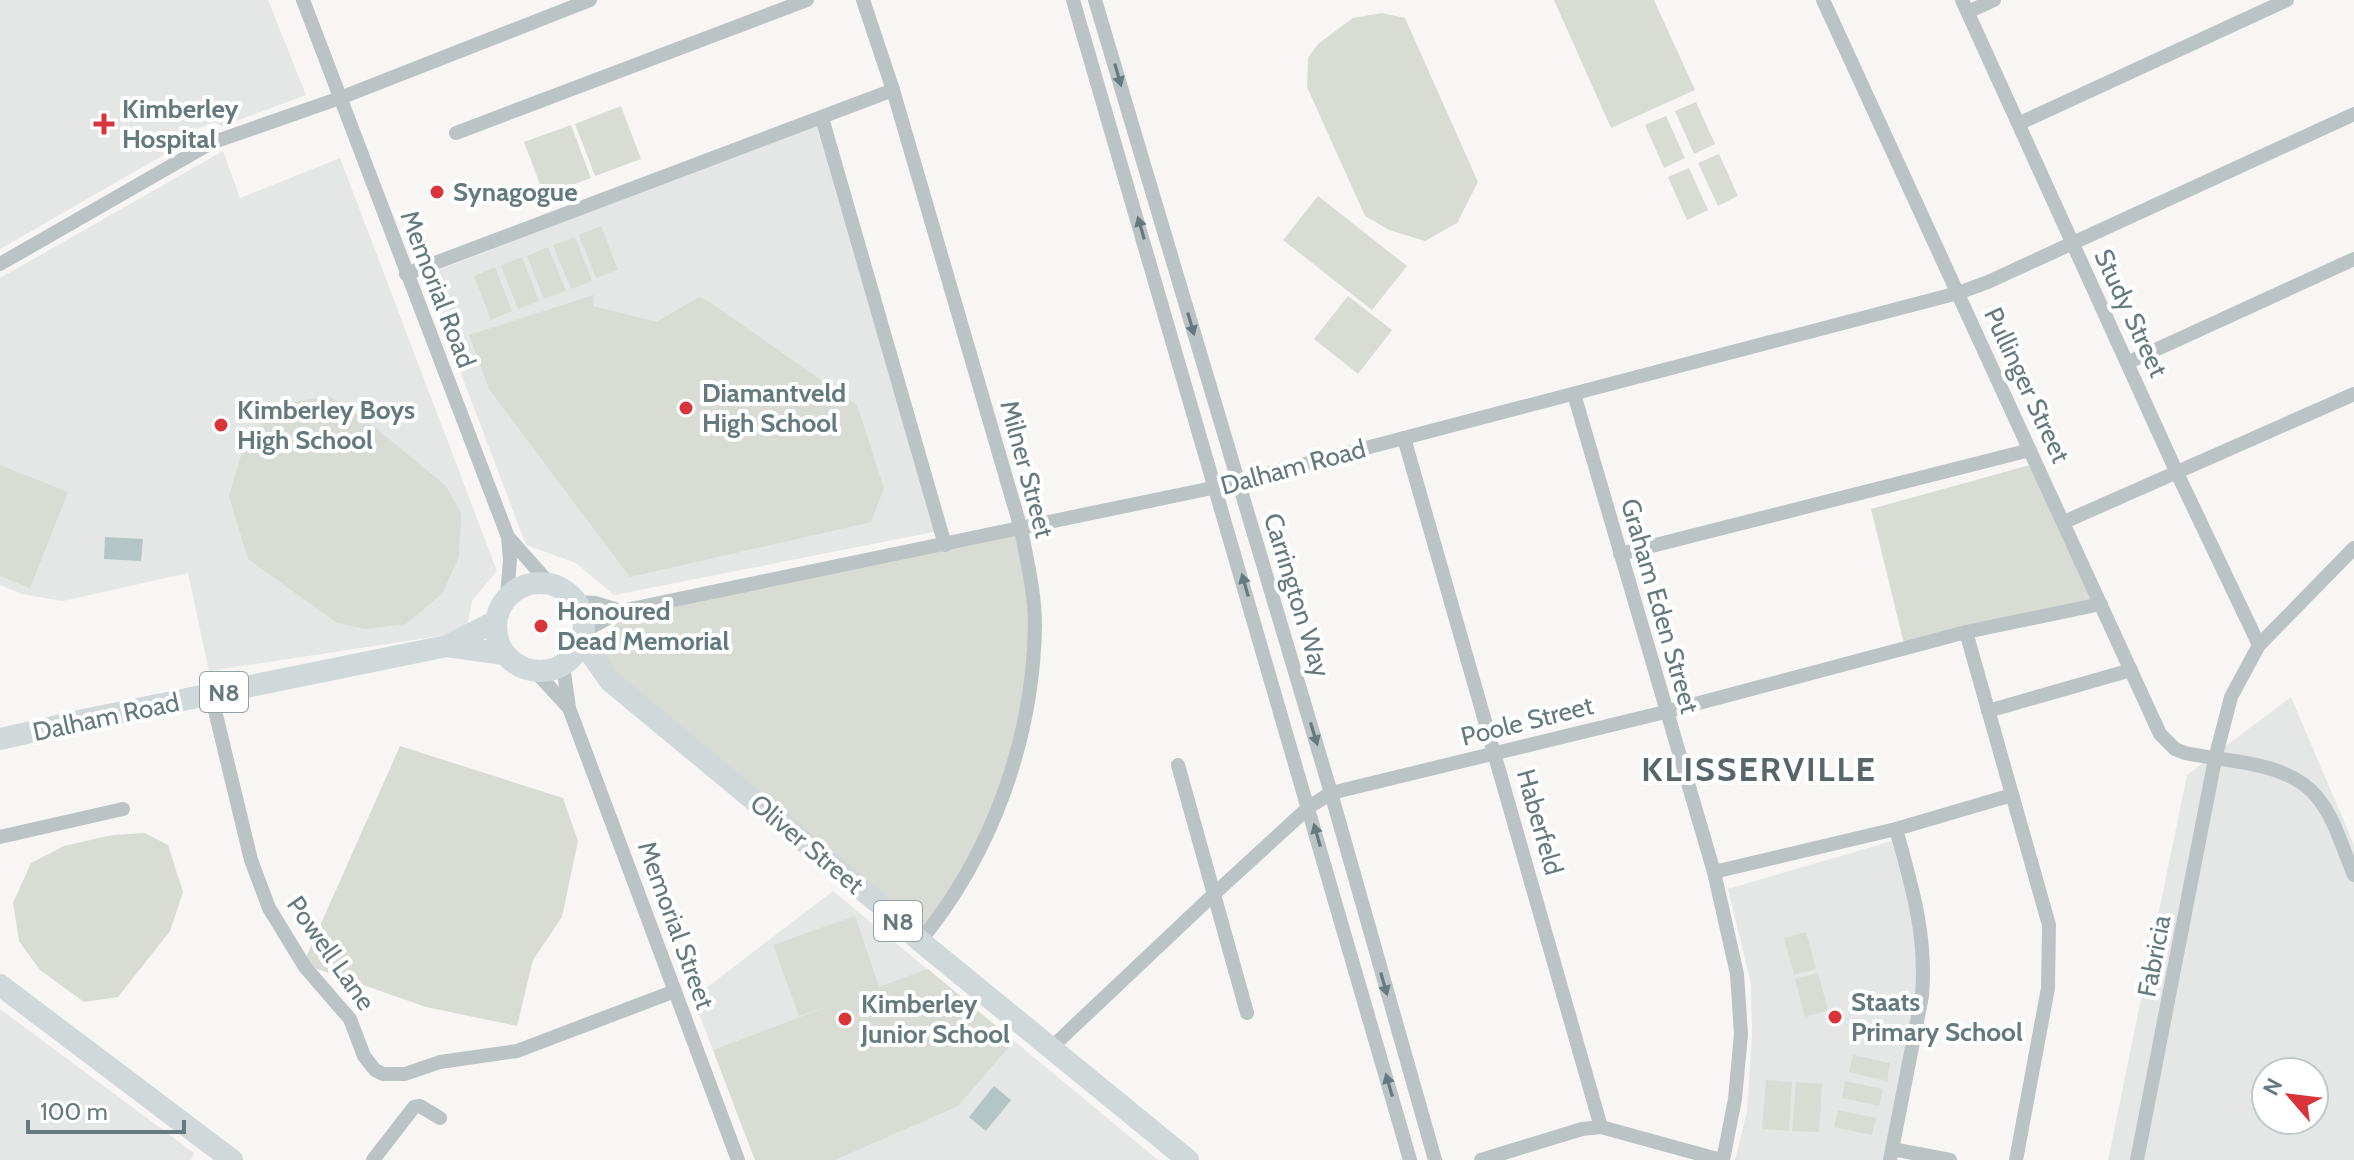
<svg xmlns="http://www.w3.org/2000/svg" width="2354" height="1160" font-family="Cabin,sans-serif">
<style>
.built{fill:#e5e6e6;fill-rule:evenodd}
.green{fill:#d9dcd4}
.water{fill:#b4c5c5}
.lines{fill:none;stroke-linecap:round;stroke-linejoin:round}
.minor{stroke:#bcc3c4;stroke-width:14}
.highway{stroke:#d1d8d9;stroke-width:22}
.oneway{fill:#647a7e}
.poi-dot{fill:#d8343a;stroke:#fff;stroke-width:3}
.labels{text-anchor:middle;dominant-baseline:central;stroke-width:8;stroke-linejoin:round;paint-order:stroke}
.shield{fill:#fff;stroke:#92a2a5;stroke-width:2}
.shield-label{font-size:24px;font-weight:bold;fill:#647a7e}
.poi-label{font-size:26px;font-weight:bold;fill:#647a7e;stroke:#fff;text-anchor:start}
.street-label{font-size:26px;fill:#647a7e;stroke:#fff}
.district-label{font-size:34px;font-weight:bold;letter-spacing:2px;fill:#566669;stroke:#fff}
</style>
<rect width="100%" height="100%" fill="#f7f6f5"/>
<g class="built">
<polygon points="0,0 268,0 306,95 223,126 214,122 196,129 190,140 0,249"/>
<polygon points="816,123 934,532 614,595 576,563 526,545 424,276"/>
<polygon points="223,151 240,198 340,158 497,571 472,601 466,632 209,671 188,573 63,601 22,594 0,585 0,278"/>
<path d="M 2291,697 L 2354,845 L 2354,1160 L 2108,1160 L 2187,775 ZM 2266,1072 L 2314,1072 L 2314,1120 L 2266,1120 Z"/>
<polygon points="1892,841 1912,918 1921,999 1887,1160 1735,1160 1747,1111 1752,1036 1751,984 1728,889"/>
<polygon points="833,891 1158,1160 755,1160 693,998"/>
<polygon points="0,1009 194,1153 191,1160 0,1160"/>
</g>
<g class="green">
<polygon points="1554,0 1654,0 1695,90 1611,128"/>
<polygon points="1382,13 1405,18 1478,182 1457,223 1425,241 1389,230 1365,216 1307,87 1308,58 1318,44 1353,18"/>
<polygon points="1696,102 1715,144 1694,154 1675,111"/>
<polygon points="621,106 641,159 595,176 575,124"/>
<polygon points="1666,116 1685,158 1664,168 1645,125"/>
<polygon points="571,125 591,178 544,195 524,142"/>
<polygon points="1719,154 1738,196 1718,206 1698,163"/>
<polygon points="1689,168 1708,210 1687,220 1668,177"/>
<polygon points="1318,196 1407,266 1372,310 1283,240"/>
<polygon points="601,226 618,270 596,278 579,235"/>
<polygon points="575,237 592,281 571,289 553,245"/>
<polygon points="548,247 566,291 544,299 527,256"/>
<polygon points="522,257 539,301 518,309 501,266"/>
<polygon points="495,267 512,311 491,320 474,276"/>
<polygon points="594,295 593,306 657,322 699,297 708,301 857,405 884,488 871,522 630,577 489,389 469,335"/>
<polygon points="1348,296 1392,330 1358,374 1314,339"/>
<polygon points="329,396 366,420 446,486 461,513 459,557 442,594 406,624 366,629 337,623 248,559 229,496 246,439 281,404"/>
<polygon points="0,465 68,492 30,588 0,576"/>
<polygon points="2030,465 2093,601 1906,652 1871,509"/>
<polygon points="1021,530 1031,582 1032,671 995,817 926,933 605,671 597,641 625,616"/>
<polygon points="400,746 563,798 578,841 562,917 533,960 517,1026 426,1007 303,964"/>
<polygon points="145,833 168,845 183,892 170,931 118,997 84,1002 40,970 19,941 13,903 31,863 64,846 112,835"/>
<polygon points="855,916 879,987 928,969 1014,1041 958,1106 835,1160 755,1160 713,1050 829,1006 799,1016 773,945"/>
<polygon points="1806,932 1816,969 1794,975 1784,938"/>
<polygon points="1818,973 1828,1010 1805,1017 1795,979"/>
<polygon points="1853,1055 1890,1063 1887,1081 1849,1072"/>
<polygon points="1766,1080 1792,1082 1789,1131 1762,1129"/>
<polygon points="1845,1081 1883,1089 1879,1106 1842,1098"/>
<polygon points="1796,1082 1822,1084 1819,1132 1792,1131"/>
<polygon points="1838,1110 1876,1118 1872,1135 1834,1127"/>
</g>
<g class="water">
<polygon points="105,537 143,539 141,561 104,559"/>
<polygon points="994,1086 1011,1100 986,1131 969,1117"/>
</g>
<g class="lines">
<g class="minor">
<polyline points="303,0 508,537 549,583"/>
<path d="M 863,0 L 893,90 L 1021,529 C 1027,561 1035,593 1035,626 C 1033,739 992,854 920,941"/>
<polyline points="1073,0 1410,1160"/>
<polyline points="1095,0 1331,793 1435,1160"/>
<path d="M 1823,0 L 2160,734 L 2175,749 L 2185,753 C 2227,762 2288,761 2317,797 C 2335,818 2343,850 2354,875"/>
<polyline points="1962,0 2177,473 2259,645"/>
<polyline points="1968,12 1994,0"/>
<polyline points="822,118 945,545"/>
<polyline points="2020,123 2287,0"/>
<polyline points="456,133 807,0"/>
<polyline points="0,264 211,143 340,98 590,0"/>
<polyline points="406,274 893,90"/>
<polyline points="2129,362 2354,259"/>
<polyline points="1574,394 1714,872 1737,974 1741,1034 1735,1099 1723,1160"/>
<polyline points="1404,438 1601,1127"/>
<polyline points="2064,522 2354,394"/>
<polyline points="1620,554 2030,450"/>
<polyline points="507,596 510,560 508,537"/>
<polyline points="577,602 595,603 621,611"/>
<polyline points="584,631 621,611 1217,487 1958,293 1988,282 2354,114"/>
<polyline points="1966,632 2049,925 2048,988 2016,1160"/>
<polyline points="563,665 569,708 738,1160"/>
<polyline points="535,671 569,708"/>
<polyline points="211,694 251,860 269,908 305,967 350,1019 364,1056 375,1070 383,1074 405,1074 440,1062 517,1051 675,991"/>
<polyline points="1988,711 2131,670"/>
<polyline points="1178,765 1247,1013"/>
<polyline points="0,837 123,809"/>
<polyline points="1714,872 1896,829 2012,795"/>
<polyline points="1052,1047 1214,894 1309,807 1331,793 1665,712 1966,632 2101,604"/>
<polyline points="1892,1149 1950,1160"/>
<polyline points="373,1160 414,1107 420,1106 440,1118"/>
<polyline points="1481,1160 1582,1129 1601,1127 1721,1160"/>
<path d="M 1890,1160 L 1922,996 C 1927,935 1912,887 1896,829"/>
<polyline points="2137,1160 2215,759 2231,697 2259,645 2354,548"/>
</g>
<g class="highway">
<circle cx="540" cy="627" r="44"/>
<polyline points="582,641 610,681 888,911 920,941 1188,1160"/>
<polyline points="447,646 496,621"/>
<polyline points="0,739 84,720 447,646 504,654"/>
<polyline points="0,985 232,1160"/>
</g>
</g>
<defs><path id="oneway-solid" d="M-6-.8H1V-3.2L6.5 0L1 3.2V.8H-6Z" transform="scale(2)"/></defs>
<g class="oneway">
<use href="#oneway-solid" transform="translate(1118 75) rotate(74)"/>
<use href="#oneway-solid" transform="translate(1141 228) rotate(-106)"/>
<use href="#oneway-solid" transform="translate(1191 324) rotate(74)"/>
<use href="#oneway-solid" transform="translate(1245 585) rotate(-106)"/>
<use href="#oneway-solid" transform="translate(1314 734) rotate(73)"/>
<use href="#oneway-solid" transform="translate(1317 835) rotate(-106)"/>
<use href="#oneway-solid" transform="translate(1384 984) rotate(74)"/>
<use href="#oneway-solid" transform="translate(1389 1085) rotate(-106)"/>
</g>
<g class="poi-dot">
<path d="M100 112h8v8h8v8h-8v8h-8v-8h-8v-8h8z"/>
<circle cx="437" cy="192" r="8"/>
<circle cx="686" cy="408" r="8"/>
<circle cx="221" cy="425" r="8"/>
<circle cx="541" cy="626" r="8"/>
<circle cx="1835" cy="1017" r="8"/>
<circle cx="845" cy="1019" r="8"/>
</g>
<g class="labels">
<g class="shield">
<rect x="200" y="672" width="48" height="40" rx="6"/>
<rect x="874" y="901" width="48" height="40" rx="6"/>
</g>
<g class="shield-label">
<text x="224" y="692">N8</text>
<text x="898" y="921">N8</text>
</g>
<g class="poi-label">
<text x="122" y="109">Kimberley<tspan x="122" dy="30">Hospital</tspan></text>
<text x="453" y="192">Synagogue</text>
<text x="702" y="393">Diamantveld<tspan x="702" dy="30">High School</tspan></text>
<text x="237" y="410">Kimberley Boys<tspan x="237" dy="30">High School</tspan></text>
<text x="557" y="611">Honoured<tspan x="557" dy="30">Dead Memorial</tspan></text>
<text x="1851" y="1002">Staats<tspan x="1851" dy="30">Primary School</tspan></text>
<text x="861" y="1004">Kimberley<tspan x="861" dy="30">Junior School</tspan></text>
</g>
<g class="street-label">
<text transform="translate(438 289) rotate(69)">Memorial Road</text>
<text transform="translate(2131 313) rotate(65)">Study Street</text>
<text transform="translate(2027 385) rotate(65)">Pullinger Street</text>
<text transform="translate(1293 467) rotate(-15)">Dalham Road</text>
<text transform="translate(1027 469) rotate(75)">Milner Street</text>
<text transform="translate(1297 595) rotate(73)">Carrington Way</text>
<text transform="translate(1660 606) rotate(74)">Graham Eden Street</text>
<text transform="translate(106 717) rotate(-12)">Dalham Road</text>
<text transform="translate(1527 721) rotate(-14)">Poole Street</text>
<text transform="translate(1540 822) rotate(74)">Haberfeld</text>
<text transform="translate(807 844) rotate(40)">Oliver Street</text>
<text transform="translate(676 925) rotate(70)">Memorial Street</text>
<text transform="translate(331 953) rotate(55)">Powell Lane</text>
<text transform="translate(2154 956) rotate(-79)">Fabricia</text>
</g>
<g class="district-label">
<text x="1759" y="769">KLISSERVILLE</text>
</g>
</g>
<g transform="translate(2290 1096) rotate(298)"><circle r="38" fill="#ffffff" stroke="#c1cacb" stroke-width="2"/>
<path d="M0-6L14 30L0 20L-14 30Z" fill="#d8343a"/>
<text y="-12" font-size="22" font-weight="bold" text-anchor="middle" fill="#647a7e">N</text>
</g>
<path d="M28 1120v12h156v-12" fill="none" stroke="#647a7e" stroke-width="4"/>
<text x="40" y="1120" font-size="24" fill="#647a7e" stroke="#ffffff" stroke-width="6" paint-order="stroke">100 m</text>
</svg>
